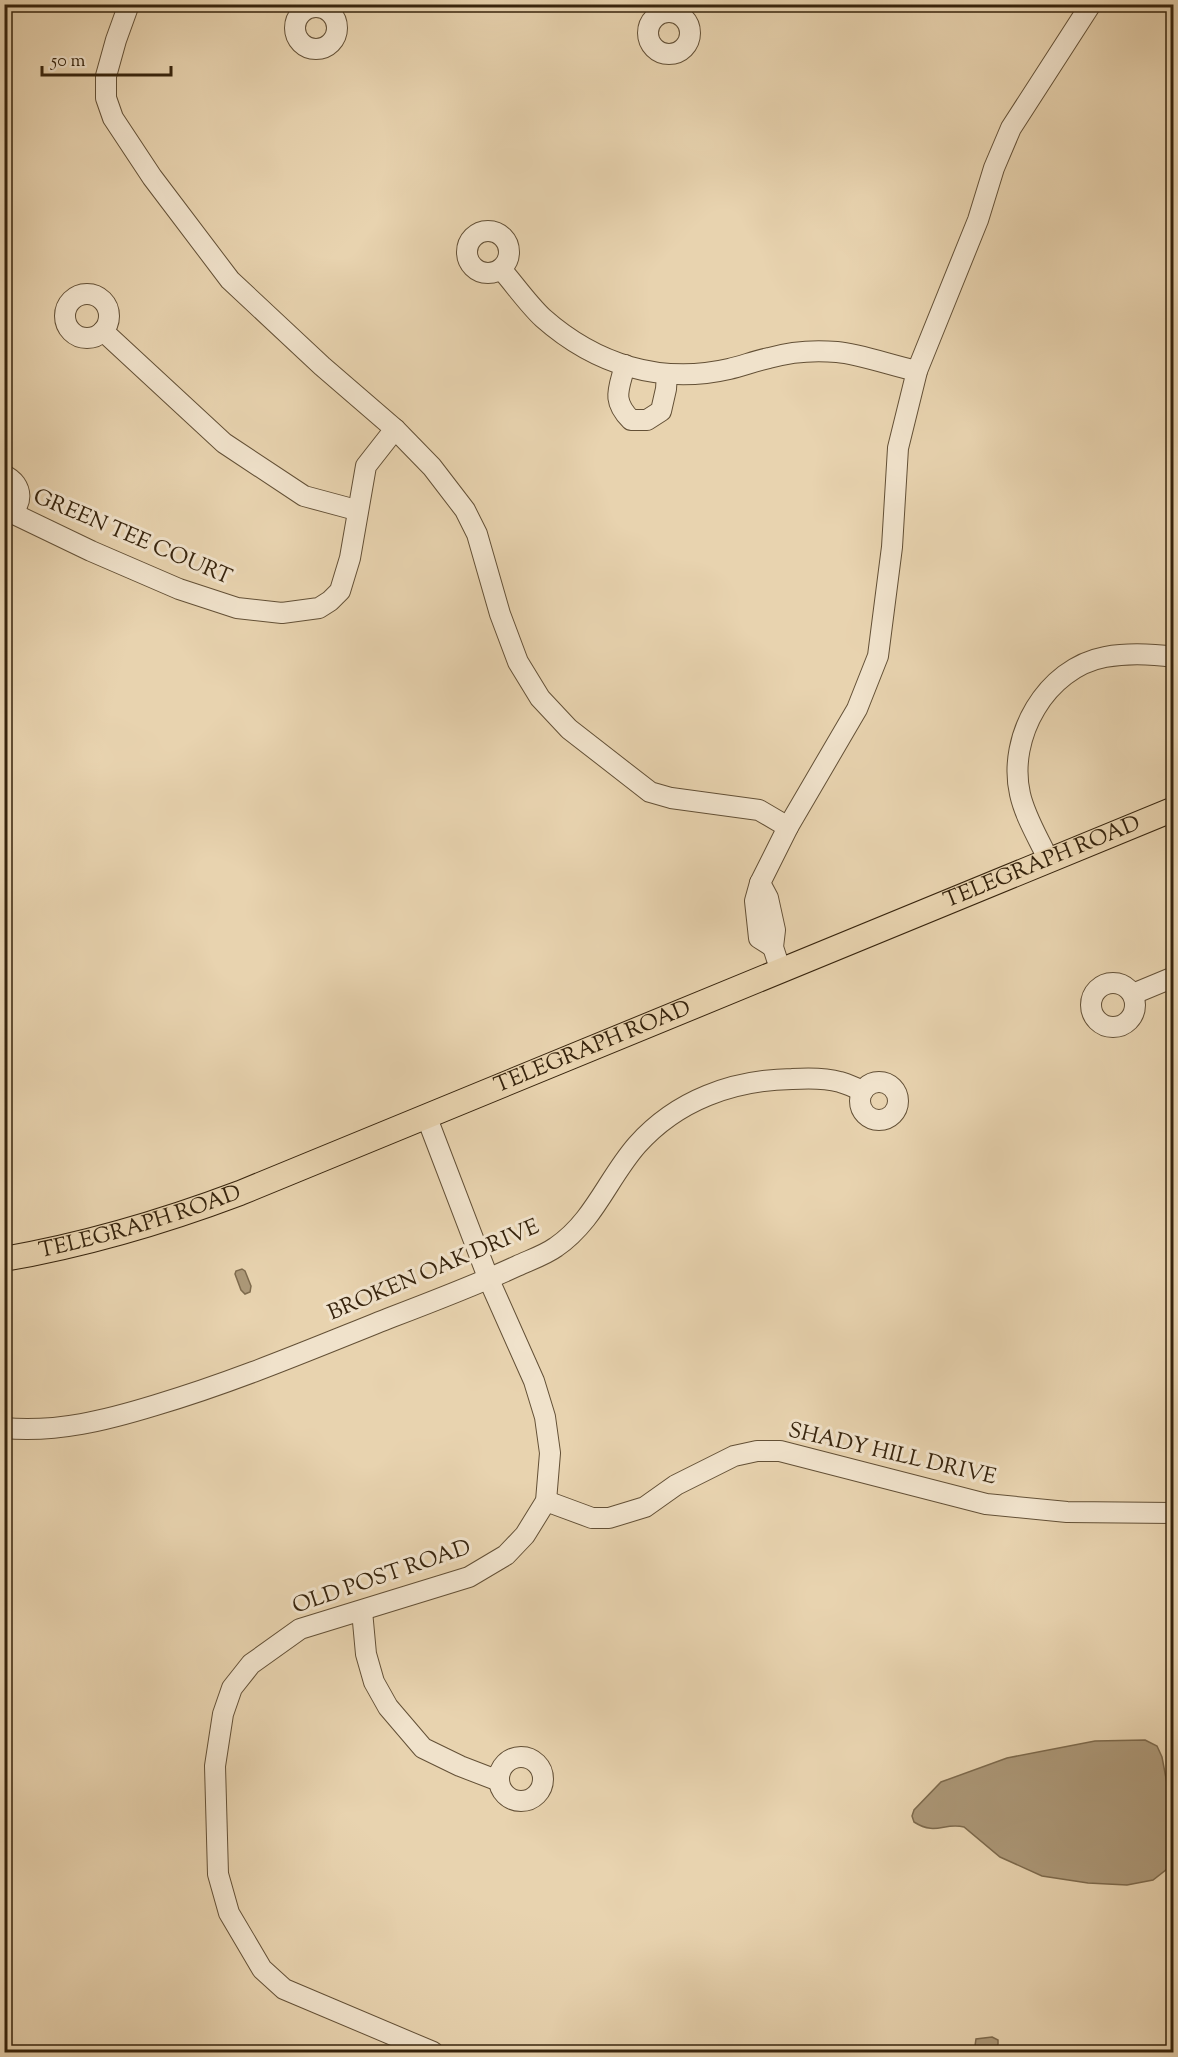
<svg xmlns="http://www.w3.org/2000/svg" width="1178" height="2057" font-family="'Sorts Mill Goudy',serif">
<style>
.water{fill:#ac9878;stroke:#7d6a4d;stroke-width:1.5}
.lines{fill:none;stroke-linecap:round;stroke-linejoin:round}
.minor-casing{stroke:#635036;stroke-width:22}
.major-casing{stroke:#37240d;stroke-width:26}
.minor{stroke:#f0e2cb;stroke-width:20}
.major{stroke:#e8d3af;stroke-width:24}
.labels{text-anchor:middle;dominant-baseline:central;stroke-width:6;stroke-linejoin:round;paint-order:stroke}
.street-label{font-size:22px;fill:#37240d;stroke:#f0e2cb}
</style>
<rect width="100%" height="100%" fill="#e8d3af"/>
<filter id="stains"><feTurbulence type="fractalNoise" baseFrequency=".00333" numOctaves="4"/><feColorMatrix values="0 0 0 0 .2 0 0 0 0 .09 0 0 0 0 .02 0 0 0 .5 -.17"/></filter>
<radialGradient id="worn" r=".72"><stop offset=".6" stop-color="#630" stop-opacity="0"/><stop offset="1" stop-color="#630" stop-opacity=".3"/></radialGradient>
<g class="water">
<polygon points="242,1269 245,1271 251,1286 250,1292 245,1294 241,1290 235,1274 236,1271"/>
<path d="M 1145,1740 L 1157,1746 L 1162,1757 L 1169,1794 L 1172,1844 L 1167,1869 L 1153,1880 L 1127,1885 L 1088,1883 L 1042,1876 L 1000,1857 L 964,1827 C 944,1822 936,1836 914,1822 L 912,1816 L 914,1810 L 941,1782 L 1007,1758 L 1095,1741 Z"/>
<polygon points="992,2037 998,2040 998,2044 996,2048 979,2049 975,2046 976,2039"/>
</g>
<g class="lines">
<g class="minor-casing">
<g id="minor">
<polyline points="129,4 116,40 106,76 106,98 113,118 152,177 230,280 322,366 395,429 432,467 465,510 477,534 500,614 518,662 540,698 569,729 650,792 671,798 759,810 788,827"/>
<circle cx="316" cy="28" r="21"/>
<circle cx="669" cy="33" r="21"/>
<circle cx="488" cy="252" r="21"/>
<path d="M 501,269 C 515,285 528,304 543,318 C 595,364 660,385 729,369 C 742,366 755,361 769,358 C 790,352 815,350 837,352 C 860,354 893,366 917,371"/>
<circle cx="87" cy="316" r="22"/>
<polyline points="103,331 224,443 304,496 356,510"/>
<path d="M 625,365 C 619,389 611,400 631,420 L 647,420 L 661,411 L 666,389 L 667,374"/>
<path d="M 4,475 C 24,484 25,508 4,517"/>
<polyline points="12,513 91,551 179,589 237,608 282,613 319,608 330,601 340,591 350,558 366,466 395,429"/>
<path d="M 1049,861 C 1039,839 1025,817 1020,794 C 1007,737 1046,668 1105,657 C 1127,653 1152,654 1174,657"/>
<polyline points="760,883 755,901 759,938 773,947"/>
<polyline points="781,972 773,947 775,930 768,898 760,883 788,827 857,709 878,656 892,547 898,448 917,371 978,220 994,168 1011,128 1091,4"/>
<circle cx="1113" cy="1005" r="22"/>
<polyline points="1133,994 1174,977"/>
<circle cx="879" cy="1101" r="19"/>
<polyline points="427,1118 489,1280 534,1381 545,1417 550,1453 546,1501 525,1535 506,1555 469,1577 300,1629 251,1664 232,1688 223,1714 215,1766 218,1874 229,1913 262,1969 284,1989 433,2052"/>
<path d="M 4,1428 C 57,1433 107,1420 156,1405 C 237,1381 314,1348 392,1317 C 434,1301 476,1285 517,1266 C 530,1260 545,1255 556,1247 C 594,1221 608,1178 637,1145 C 677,1100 733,1080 792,1079 C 807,1078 826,1078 840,1082 C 848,1084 855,1088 863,1091"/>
<polyline points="546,1501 592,1518 609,1518 645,1507 676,1485 734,1456 757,1451 780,1451 986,1504 1067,1512 1174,1513"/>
<polyline points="362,1611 366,1654 374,1682 388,1707 423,1748 460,1766 499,1781"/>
<circle cx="521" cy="1779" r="22"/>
</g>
</g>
<g class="major-casing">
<g id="major">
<path id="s1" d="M 4,1259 C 85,1245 163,1222 240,1193 L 1174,809"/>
</g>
</g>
<use href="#minor" class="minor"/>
<use href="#major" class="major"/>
</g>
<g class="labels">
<g class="street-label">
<text transform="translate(132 538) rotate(23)">GREEN TEE COURT</text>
<text stroke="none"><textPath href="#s1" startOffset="1113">TELEGRAPH ROAD</textPath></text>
<text stroke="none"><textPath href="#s1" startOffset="627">TELEGRAPH ROAD</textPath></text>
<text stroke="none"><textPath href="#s1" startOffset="141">TELEGRAPH ROAD</textPath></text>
<text transform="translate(434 1271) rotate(-23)">BROKEN OAK DRIVE</text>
<text transform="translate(892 1455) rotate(13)">SHADY HILL DRIVE</text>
<text transform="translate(382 1578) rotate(-19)">OLD POST ROAD</text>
</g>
</g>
<rect width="1178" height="2057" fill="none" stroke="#e8d3af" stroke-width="24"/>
<rect x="6" y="6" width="1166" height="2045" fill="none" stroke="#37240d" stroke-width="3"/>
<rect x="12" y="12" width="1154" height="2033" fill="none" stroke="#37240d" stroke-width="1.5"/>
<path d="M42 66v9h129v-9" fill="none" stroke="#37240d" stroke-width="3"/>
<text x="51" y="66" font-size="18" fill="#37240d" stroke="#f0e2cb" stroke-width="4.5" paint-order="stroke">50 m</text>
<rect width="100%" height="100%" filter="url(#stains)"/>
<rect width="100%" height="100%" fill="url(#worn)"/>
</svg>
